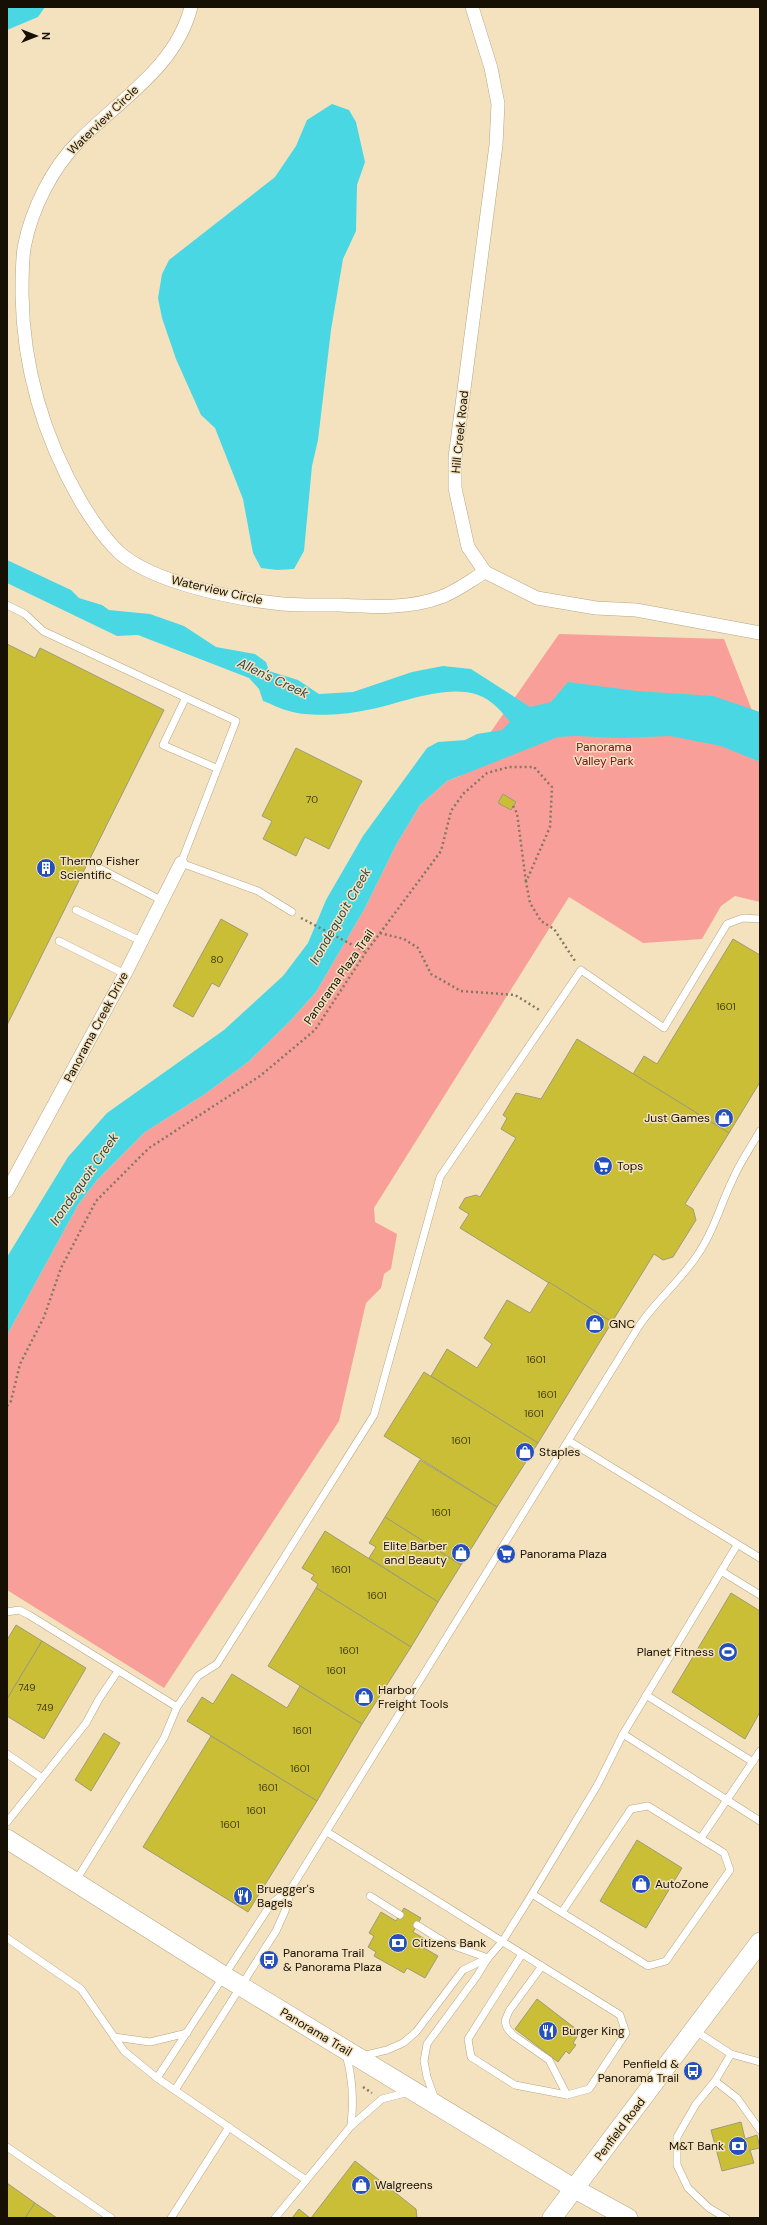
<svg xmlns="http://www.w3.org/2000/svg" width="767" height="2225" font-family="'DM Sans',sans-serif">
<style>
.green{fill:#f99f99}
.water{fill:#4ad7e4}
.building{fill:#cabe37;stroke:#9e9b77}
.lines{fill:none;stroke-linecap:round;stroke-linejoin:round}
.lane-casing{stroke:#b7a684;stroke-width:8}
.street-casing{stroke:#b7a684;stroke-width:14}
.secondary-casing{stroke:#b7a684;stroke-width:20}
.path{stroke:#847861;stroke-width:2.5;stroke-dasharray:2 3;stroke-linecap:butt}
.lane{stroke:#fff;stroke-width:7}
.street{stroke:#fff;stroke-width:13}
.secondary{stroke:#fff;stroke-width:19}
.labels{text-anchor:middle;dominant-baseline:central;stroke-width:3;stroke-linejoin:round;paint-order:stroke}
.number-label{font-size:10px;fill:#423b11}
.street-label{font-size:12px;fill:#150f04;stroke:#f4e2bf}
.park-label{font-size:12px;fill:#7a0915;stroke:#f4e2bf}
.poi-label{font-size:12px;fill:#150f04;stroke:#f4e2bf;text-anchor:start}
.water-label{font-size:13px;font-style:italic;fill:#2a474a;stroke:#f4e2bf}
</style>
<rect width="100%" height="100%" fill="#f4e2bf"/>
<polygon class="green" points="559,634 724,639 755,718 733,750 760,762 760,902 735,896 721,906 702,939 643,943 569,897 374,1208 375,1222 397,1234 391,1269 384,1274 381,1288 366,1303 339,1421 164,1688 7,1590 7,1335 78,1205 97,1180 145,1132 205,1094 248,1062 290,1021 316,992 365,908 396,845 420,805 447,781 460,776"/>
<g class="water">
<polygon points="7,7 45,7 38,17 7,30"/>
<polygon points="332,104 349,110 356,122 365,162 357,185 356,231 343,259 331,330 318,440 312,466 304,551 294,569 277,570 261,568 253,553 243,499 215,428 201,415 176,359 162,318 158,298 162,274 169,260 275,177 296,146 307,120"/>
<path d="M 7,560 L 71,590 L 79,598 L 102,605 L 109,610 L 150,614 L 184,626 L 216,647 L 255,654 L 266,662 L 269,671 L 298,680 L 319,694 L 353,692 L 412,672 L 443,666 L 471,669 L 530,707 L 551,702 L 568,682 L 637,691 L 713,696 L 760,712 L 760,762 L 721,746 L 670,736 L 621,738 L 575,736 L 558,737 L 447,781 L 420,805 L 396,845 L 365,908 L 316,992 L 290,1021 L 248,1062 L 205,1094 L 145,1132 L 97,1180 L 78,1205 L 7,1335 L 7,1257 L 68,1157 L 107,1113 L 224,1030 L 283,976 L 308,943 L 326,900 L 363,836 L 427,748 L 438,742 L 465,740 L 477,734 L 502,730 L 510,722 C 502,712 491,699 478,695 C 444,683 396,706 362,711 C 341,715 309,717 289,711 C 280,709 272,704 263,701 L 259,689 L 249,678 L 138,635 L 117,636 L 7,583 Z"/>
</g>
<g class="building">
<polygon points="7,644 35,658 40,648 164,710 7,1025"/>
<polygon points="296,748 362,781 329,849 305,837 296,856 263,839 272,821 262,816"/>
<polygon points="503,794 516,802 511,810 498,803"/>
<polygon points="221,919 248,934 219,987 212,983 193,1017 173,1006"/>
<polygon points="733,939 760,955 760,1082 729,1133 633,1074 644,1056 657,1064"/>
<polygon points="577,1039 729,1133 685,1204 693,1209 696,1220 673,1257 663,1260 654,1254 612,1322 460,1228 469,1214 459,1208 465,1198 476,1195 480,1197 516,1138 501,1129 507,1118 503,1115 516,1093 541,1099"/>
<polygon points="549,1282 612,1322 538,1443 431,1376 447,1349 477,1368 492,1344 484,1338 507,1300 530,1313"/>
<polygon points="424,1372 538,1443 497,1507 384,1436"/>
<polygon points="420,1460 497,1507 461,1565 385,1517"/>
<polygon points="385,1517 461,1565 438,1602 369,1558 376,1547 369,1543"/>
<polygon points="325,1531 438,1602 411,1647 316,1588 318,1584 311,1579 314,1575 302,1568"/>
<polygon points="316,1588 411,1647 362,1724 268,1666"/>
<polygon points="731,1593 760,1611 760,1712 745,1739 672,1692"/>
<polygon points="16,1625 42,1641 7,1699 7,1640"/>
<polygon points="42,1641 86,1668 44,1739 7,1716 7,1699"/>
<polygon points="232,1674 287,1708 300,1686 362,1724 317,1801 187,1721 202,1697 213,1704"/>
<polygon points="104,1733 120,1743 91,1791 75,1780"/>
<polygon points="211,1736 317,1801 248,1912 143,1847"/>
<polygon points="637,1840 682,1868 646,1928 600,1901"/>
<polygon points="404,1908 421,1918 413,1932 425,1939 424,1942 427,1944 424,1948 438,1956 425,1978 407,1968 404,1973 374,1956 376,1952 368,1947 374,1936 369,1933 381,1912 396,1921"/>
<polygon points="537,1999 580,2032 573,2043 576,2045 569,2054 566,2051 558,2062 515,2029"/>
<polygon points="741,2122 745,2139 757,2135 760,2148 750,2150 754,2163 722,2171 711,2130"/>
<polygon points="355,2161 416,2209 417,2218 311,2218"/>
<polygon points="7,2183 35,2203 25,2218 7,2218"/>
<polygon points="35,2203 57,2218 25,2218"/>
<polygon points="299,2209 310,2218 292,2218"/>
</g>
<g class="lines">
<g class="lane-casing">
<g id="lane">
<polyline points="7,605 25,614 43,631 236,721 181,863 258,891 292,912"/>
<polyline points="185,699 163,745 216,768"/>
<polyline points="99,868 161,900"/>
<polyline points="76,910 141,941"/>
<polyline points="59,941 125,974"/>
<polyline points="569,1441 760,1558"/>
<polyline points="721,1571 760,1595"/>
<polyline points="7,1612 19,1610 29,1615 177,1707"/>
<polyline points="646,1695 753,1762"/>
<polyline points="623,1734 760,1821"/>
<polyline points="7,1754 42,1778"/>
<polyline points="7,1822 86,1723 99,1699 118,1671"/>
<polyline points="327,1832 620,2015 626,2033 589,2089 567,2095 515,2085 471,2057 468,2039 522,1954"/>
<polyline points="701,1838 760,1751"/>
<polyline points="75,1882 164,1738 177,1707 198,1676 217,1664 374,1415 440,1177 581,970 664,1028 727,924 743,918 760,919"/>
<polyline points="532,1894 648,1966 666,1961 730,1870 724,1853 648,1806 631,1809 562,1912"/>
<polyline points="370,1896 400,1915"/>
<polyline points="417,1925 446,1943 488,1958"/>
<polyline points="7,1938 81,1989 124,2051 157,2078 306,2180"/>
<polyline points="542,1966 509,2011 505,2021 507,2028 513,2035 549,2060 567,2095"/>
<polyline points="694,2030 731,2054 715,2081 696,2104 677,2137 677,2165 688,2188 709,2208 726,2218"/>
<polyline points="114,2037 150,2042 187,2033"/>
<path d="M 346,2054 C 353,2079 354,2101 351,2126"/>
<polyline points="731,2054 760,2062"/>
<polyline points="362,2056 387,2050 403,2043 416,2032 463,1970 488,1958"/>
<path d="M 157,2078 L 271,1904 L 292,1887 L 639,1326 C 657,1299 683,1279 700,1251 C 715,1228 721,1203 733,1179 C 740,1162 751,1147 760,1131"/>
<polyline points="715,2081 737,2098 760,2130"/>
<polyline points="175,2090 276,1931 285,1911 292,1887"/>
<polyline points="435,2099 427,2077 424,2061 427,2044 477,1976 488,1958 502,1942 529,1899 598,1784 623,1734 737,1545"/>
<polyline points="7,2147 111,2218"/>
<polyline points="171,2218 229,2127"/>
<polyline points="275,2218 351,2126 382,2099 409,2092"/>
</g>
</g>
<g class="street-casing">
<g id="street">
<path d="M 191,7 C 176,67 120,99 79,141 C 52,168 31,210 24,248 C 22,263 22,279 22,294 C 23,368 44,438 81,502 C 92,520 105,540 121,554 C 154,582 230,598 274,603 C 296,606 318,605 340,605 C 373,607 410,609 441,597 C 456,592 471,580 485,572"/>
<polyline points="472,7 491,68 498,104 496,145 455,458 455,488 468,547 485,572 537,598 596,608 636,610 760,633"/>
<polyline points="7,1191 125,974 181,863"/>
</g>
</g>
<g class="secondary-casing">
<g id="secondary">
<polyline points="7,1839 224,1976 575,2189 628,2218"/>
<polyline points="552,2218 760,1942"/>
</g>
</g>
<g class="path">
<polyline points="513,806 517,813 526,882"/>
<polyline points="301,918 366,952"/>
<polyline points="380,933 404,939 418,948 431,974 461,991 515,995 541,1011"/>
<polyline points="7,1406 11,1401 20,1364 44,1317 61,1268 96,1201 149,1148 260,1076 315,1030 366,952 441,851 451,811 463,794 487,773 509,767 534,767 552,787 550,827 526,882 530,903 541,921 554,929 575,961"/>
<polyline points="363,2087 372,2093"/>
</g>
<use href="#lane" class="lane"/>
<use href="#street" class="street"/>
<use href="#secondary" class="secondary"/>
</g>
<defs>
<g id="building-disc" transform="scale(1)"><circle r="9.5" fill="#2450be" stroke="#f4e2bf"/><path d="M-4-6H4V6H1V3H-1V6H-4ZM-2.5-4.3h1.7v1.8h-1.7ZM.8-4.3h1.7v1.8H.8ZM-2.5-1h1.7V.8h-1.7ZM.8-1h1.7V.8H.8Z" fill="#fff"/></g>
<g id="shop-disc" transform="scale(1)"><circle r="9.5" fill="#2450be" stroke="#f4e2bf"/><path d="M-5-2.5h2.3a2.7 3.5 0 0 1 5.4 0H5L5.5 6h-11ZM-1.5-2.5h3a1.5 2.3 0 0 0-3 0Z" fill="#fff"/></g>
<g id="supermarket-disc" transform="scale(1)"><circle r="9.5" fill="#2450be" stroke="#f4e2bf"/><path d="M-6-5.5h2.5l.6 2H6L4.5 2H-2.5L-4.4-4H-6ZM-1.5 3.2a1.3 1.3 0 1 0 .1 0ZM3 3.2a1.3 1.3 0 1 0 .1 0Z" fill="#fff"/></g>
<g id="stadium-disc" transform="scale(1)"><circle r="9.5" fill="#2450be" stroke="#f4e2bf"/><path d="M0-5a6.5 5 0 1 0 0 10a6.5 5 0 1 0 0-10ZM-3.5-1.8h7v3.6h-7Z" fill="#fff"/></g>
<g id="restaurant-disc" transform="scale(1)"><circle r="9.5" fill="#2450be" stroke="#f4e2bf"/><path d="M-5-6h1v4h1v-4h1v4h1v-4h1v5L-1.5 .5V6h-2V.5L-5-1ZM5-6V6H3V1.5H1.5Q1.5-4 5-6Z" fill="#fff"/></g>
<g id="bank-disc" transform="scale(1)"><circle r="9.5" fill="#2450be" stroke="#f4e2bf"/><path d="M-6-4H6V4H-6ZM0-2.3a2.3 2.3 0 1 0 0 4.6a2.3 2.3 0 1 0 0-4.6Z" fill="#fff"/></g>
<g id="bus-disc" transform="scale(1)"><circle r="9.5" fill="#2450be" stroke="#f4e2bf"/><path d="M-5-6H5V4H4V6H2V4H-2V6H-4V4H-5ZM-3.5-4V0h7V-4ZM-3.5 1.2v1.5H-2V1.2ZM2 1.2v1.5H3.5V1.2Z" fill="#fff"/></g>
</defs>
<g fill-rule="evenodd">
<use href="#building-disc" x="46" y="868"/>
<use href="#shop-disc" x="724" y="1118"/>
<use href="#supermarket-disc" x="603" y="1166"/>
<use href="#shop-disc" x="595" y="1324"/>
<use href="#shop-disc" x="525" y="1452"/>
<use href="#shop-disc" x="461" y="1553"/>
<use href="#supermarket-disc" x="506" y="1554"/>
<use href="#stadium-disc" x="728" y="1652"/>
<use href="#shop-disc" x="364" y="1697"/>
<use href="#shop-disc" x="641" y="1884"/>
<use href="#restaurant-disc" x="243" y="1896"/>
<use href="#bank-disc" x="398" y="1943"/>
<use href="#bus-disc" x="269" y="1960"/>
<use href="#restaurant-disc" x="548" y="2031"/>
<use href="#bus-disc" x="693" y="2071"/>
<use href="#bank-disc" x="738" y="2146"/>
<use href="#shop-disc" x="361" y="2185"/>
</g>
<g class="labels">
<g class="number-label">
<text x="312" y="799">70</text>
<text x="217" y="959">80</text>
<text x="726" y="1006">1601</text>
<text x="536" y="1359">1601</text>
<text x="547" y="1394">1601</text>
<text x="534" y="1413">1601</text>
<text x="461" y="1440">1601</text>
<text x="441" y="1512">1601</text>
<text x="341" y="1569">1601</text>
<text x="377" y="1595">1601</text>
<text x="349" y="1650">1601</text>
<text x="336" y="1670">1601</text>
<text x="27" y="1687">749</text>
<text x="45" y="1707">749</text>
<text x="302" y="1730">1601</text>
<text x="300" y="1768">1601</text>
<text x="268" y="1787">1601</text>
<text x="256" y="1810">1601</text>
<text x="230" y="1824">1601</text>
</g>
<g class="street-label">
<text transform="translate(103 120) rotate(-44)">Waterview Circle</text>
<text transform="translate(460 432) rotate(-84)">Hill Creek Road</text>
<text transform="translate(217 590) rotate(13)">Waterview Circle</text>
<text transform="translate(339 977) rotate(-55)">Panorama Plaza Trail</text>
<text transform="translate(96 1027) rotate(-62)">Panorama Creek Drive</text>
<text transform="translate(316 2032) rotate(31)">Panorama Trail</text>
<text transform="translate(620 2129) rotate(-53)">Penfield Road</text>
</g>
<g class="park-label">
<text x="604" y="747">Panorama<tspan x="604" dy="14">Valley Park</tspan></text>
</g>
<g class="poi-label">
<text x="60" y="861">Thermo Fisher<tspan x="60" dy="14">Scientific</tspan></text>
<text x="710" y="1118" text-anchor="end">Just Games</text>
<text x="617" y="1166">Tops</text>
<text x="609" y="1324">GNC</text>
<text x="539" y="1452">Staples</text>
<text x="447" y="1546" text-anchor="end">Elite Barber<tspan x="447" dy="14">and Beauty</tspan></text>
<text x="520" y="1554">Panorama Plaza</text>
<text x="714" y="1652" text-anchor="end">Planet Fitness</text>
<text x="378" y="1690">Harbor<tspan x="378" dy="14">Freight Tools</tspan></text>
<text x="655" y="1884">AutoZone</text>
<text x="257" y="1889">Bruegger's<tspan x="257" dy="14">Bagels</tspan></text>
<text x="412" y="1943">Citizens Bank</text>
<text x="283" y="1953">Panorama Trail<tspan x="283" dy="14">&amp; Panorama Plaza</tspan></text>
<text x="562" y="2031">Burger King</text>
<text x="679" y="2064" text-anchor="end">Penfield &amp;<tspan x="679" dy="14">Panorama Trail</tspan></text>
<text x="724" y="2146" text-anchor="end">M&amp;T Bank</text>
<text x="375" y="2185">Walgreens</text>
</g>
<g class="water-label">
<text transform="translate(273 678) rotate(25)">Allen's Creek</text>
<text transform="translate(340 916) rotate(-60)">Irondequoit Creek</text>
<text transform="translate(84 1179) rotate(-55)">Irondequoit Creek</text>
</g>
</g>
<rect width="767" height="2225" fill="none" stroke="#150f04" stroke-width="16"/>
<g transform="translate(36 36) rotate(90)" stroke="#f4e2bf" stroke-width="3" paint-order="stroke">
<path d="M0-3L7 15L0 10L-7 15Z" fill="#150f04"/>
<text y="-6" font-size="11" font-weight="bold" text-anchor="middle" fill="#150f04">N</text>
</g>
</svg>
